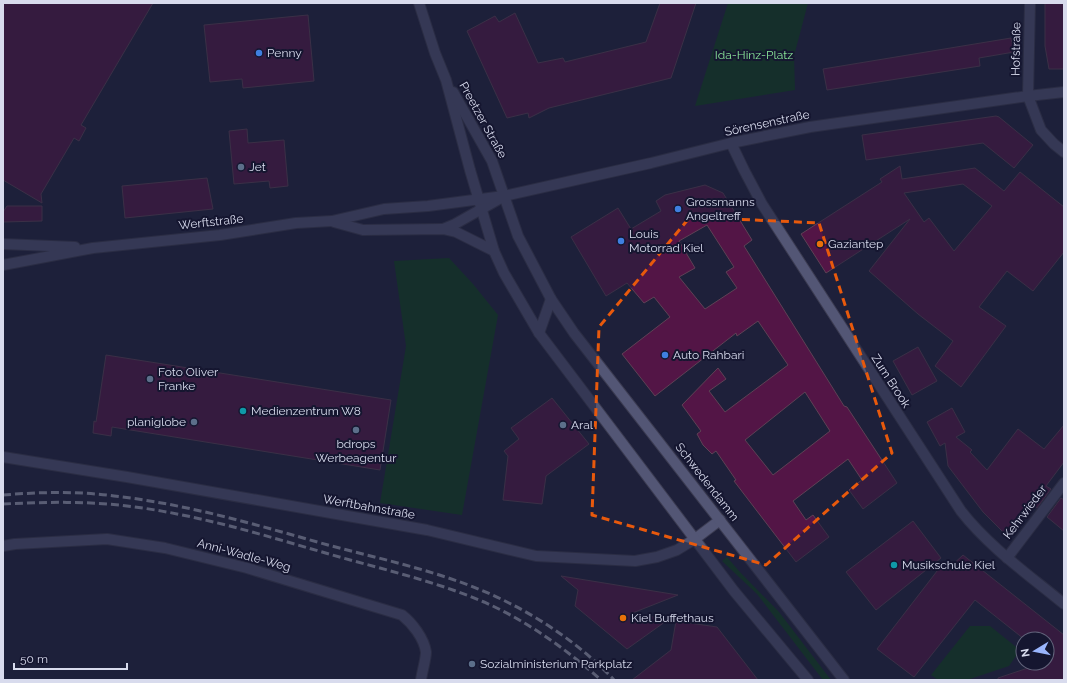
<svg xmlns="http://www.w3.org/2000/svg" width="1067" height="683" font-family="Raleway,sans-serif">
<style>
.green{fill:#0c411a}
.building{fill:#531546;stroke:#5e4155;fill-rule:evenodd}
.lines{fill:none;stroke-linecap:round;stroke-linejoin:round}
.street-casing{stroke:#3b3b51;stroke-width:12}
.secondary-casing{stroke:#3b3b51;stroke-width:12}
.street{stroke:#535675;stroke-width:10}
.secondary{stroke:#535675;stroke-width:10}
.rail{stroke:#a3a6ba;stroke-width:3;stroke-dasharray:8 4;stroke-linecap:butt}
.marked{fill:none;stroke:#e8590c;stroke-width:3;stroke-dasharray:8 5;stroke-linejoin:round}
.shop-dot{fill:#3f7fe0;stroke:#151630;stroke-width:1.5}
.service-dot{fill:#5c6f8a;stroke:#151630;stroke-width:1.5}
.food-dot{fill:#e8710a;stroke:#151630;stroke-width:1.5}
.culture-dot{fill:#0f9aa8;stroke:#151630;stroke-width:1.5}
.labels{text-anchor:middle;dominant-baseline:central;stroke-width:4;stroke-linejoin:round;paint-order:stroke}
.street-label{font-size:12px;fill:#d8dbed;stroke:#151630}
.poi-label{font-size:12px;fill:#d8dbed;stroke:#151630;text-anchor:start}
.park-label{font-size:12px;fill:#8ae799;stroke:#151630}
</style>
<rect width="100%" height="100%" fill="#1e203a"/>
<g class="green">
<polygon points="728,3 808,3 794,56 795,90 695,106"/>
<polygon points="449,258 473,284 498,315 462,515 380,503 406,346 394,261"/>
<polygon points="727,557 739,571 779,612 831,680 823,680 757,594 722,561"/>
<polygon points="970,626 990,626 1020,650 1009,666 967,680 938,680 931,675"/>
</g>
<g class="building">
<polygon points="3,3 153,3 81,125 86,128 79,141 74,138 41,194 42,203 3,180"/>
<polygon points="660,3 696,3 671,78 549,108 529,118 528,113 507,118 467,31 495,16 499,22 515,13 538,63 563,58 565,62 646,42"/>
<polygon points="1045,3 1064,3 1064,69 1049,69 1045,46"/>
<polygon points="308,15 314,81 243,88 242,79 210,82 204,25"/>
<polygon points="1011,38 1014,52 979,58 980,66 827,90 823,69"/>
<polygon points="996,116 999,117 1033,145 1014,168 983,143 866,160 862,135"/>
<polygon points="247,129 248,143 284,140 288,186 270,188 269,181 234,184 229,131"/>
<path d="M 900,166 L 902,179 L 975,168 L 1004,191 L 1020,172 L 1064,207 L 1064,252 L 1033,291 L 1007,271 L 979,307 L 1006,326 L 961,387 L 935,366 L 953,341 L 918,314 L 869,271 L 910,219 L 826,273 L 801,234 L 882,182 L 880,179 ZM 963,184 L 992,206 L 954,251 L 929,218 L 924,222 L 904,193 Z"/>
<polygon points="207,178 213,209 125,218 122,186"/>
<path d="M 705,185 L 723,193 L 752,240 L 744,246 L 844,406 L 847,407 L 897,483 L 863,509 L 849,490 L 862,480 L 848,459 L 793,501 L 806,520 L 813,515 L 829,537 L 796,562 L 734,481 L 736,480 L 716,451 L 712,454 L 703,445 L 697,434 L 701,431 L 682,405 L 718,368 L 726,379 L 709,391 L 725,412 L 788,365 L 758,321 L 737,336 L 736,333 L 655,396 L 622,354 L 670,317 L 654,297 L 644,303 L 627,283 L 606,296 L 571,237 L 618,208 L 631,229 L 661,211 L 656,201 L 665,195 ZM 707,225 L 734,267 L 726,272 L 737,288 L 705,309 L 679,277 L 695,268 L 679,241 ZM 805,392 L 830,431 L 773,475 L 745,440 Z"/>
<polygon points="7,206 42,206 42,221 3,222 3,212"/>
<polygon points="918,347 937,381 912,395 893,361"/>
<polygon points="106,355 391,400 380,470 112,427 111,436 93,433 94,421 96,422"/>
<polygon points="552,398 589,444 546,476 542,504 503,500 508,456 504,451 519,439 511,428"/>
<polygon points="952,408 965,432 956,437 972,450 970,452 987,470 1018,429 1044,449 1064,425 1064,462 1046,486 1051,489 1037,508 1031,504 1010,532 1003,532 983,512 948,466 945,443 940,446 927,422"/>
<polygon points="1061,498 1064,500 1064,531 1047,517"/>
<polygon points="913,521 941,558 876,610 846,572"/>
<polygon points="963,555 1064,635 1064,680 998,680 998,678 1043,663 1047,663 1047,639 1024,639 975,600 914,677 877,649 944,562 949,568"/>
<polygon points="561,576 678,595 630,614 669,619 627,649 575,606 578,590"/>
<polygon points="676,621 717,627 758,680 632,680 671,650"/>
</g>
<g class="lines">
<g class="street-casing">
<g id="street">
<polyline points="1030,3 1028,96 1041,130 1054,144 1064,152"/>
<path d="M 731,143 L 744,170 L 762,204 L 961,511 C 989,547 1029,575 1064,604"/>
<polyline points="539,333 551,299"/>
<polyline points="3,457 127,477 427,530 536,556 635,561 657,557 677,550 695,539 720,520"/>
<path d="M 3,546 L 15,544 L 107,539 L 165,548 L 247,568 L 402,615 C 412,623 424,638 426,652 C 426,659 422,672 421,680"/>
<polyline points="1007,558 1064,483"/>
</g>
</g>
<g class="secondary-casing">
<g id="secondary">
<polyline points="419,3 435,53 446,80 470,170 494,251 504,273 539,333 734,591 808,680"/>
<polyline points="453,92 492,161 518,236 551,299 574,333 844,680"/>
<polyline points="334,222 363,230 443,229 456,232 494,251"/>
<polyline points="443,229 455,224 501,198"/>
<polyline points="3,244 75,247"/>
<polyline points="3,265 93,248 220,235 296,223 332,221 384,209 428,206 504,196 651,163 731,143 810,127 1028,96 1064,92"/>
</g>
</g>
<use href="#street" class="street"/>
<use href="#secondary" class="secondary"/>
<g class="rail">
<path d="M 3,495 C 40,492 77,491 114,496 C 187,504 257,525 328,545 C 388,561 453,574 509,603 C 547,622 585,649 614,680"/>
<path d="M 3,504 C 44,502 86,501 127,506 C 196,514 263,535 329,554 C 381,569 435,581 484,602 C 527,621 566,649 601,680"/>
</g>
</g>
<path d="M0 0H1067V683H0ZM 690,217 L 819,223 L 892,453 L 766,565 L 592,515 L 599,327 Z" fill="#1e203a" fill-opacity=".55" fill-rule="evenodd"/>
<path class="marked" d="M 690,217 L 819,223 L 892,453 L 766,565 L 592,515 L 599,327 Z"/>
<g class="shop-dot">
<circle cx="259" cy="53" r="4"/>
<circle cx="678" cy="209" r="4"/>
<circle cx="621" cy="241" r="4"/>
<circle cx="665" cy="355" r="4"/>
</g>
<g class="service-dot">
<circle cx="241" cy="167" r="4"/>
<circle cx="150" cy="379" r="4"/>
<circle cx="194" cy="422" r="4"/>
<circle cx="563" cy="425" r="4"/>
<circle cx="356" cy="430" r="4"/>
<circle cx="472" cy="664" r="4"/>
</g>
<g class="food-dot">
<circle cx="820" cy="244" r="4"/>
<circle cx="623" cy="618" r="4"/>
</g>
<g class="culture-dot">
<circle cx="243" cy="411" r="4"/>
<circle cx="894" cy="565" r="4"/>
</g>
<g class="labels">
<g class="street-label">
<text transform="translate(1016 49) rotate(-89)">Hofstraße</text>
<text transform="translate(483 120) rotate(61)">Preetzer Straße</text>
<text transform="translate(767 123) rotate(-12)">Sörensenstraße</text>
<text transform="translate(211 222) rotate(-6)">Werftstraße</text>
<text transform="translate(891 381) rotate(57)">Zum Brook</text>
<text transform="translate(707 482) rotate(52)">Schwedendamm</text>
<text transform="translate(369 507) rotate(10)">Werftbahnstraße</text>
<text transform="translate(1025 512) rotate(-53)">Kehrwieder</text>
<text transform="translate(244 555) rotate(15)">Anni-Wadle-Weg</text>
</g>
<g class="poi-label">
<text x="267" y="53">Penny</text>
<text x="249" y="167">Jet</text>
<text x="686" y="202">Grossmanns<tspan x="686" dy="14">Angeltreff</tspan></text>
<text x="629" y="234">Louis<tspan x="629" dy="14">Motorrad Kiel</tspan></text>
<text x="828" y="244">Gaziantep</text>
<text x="673" y="355">Auto Rahbari</text>
<text x="158" y="372">Foto Oliver<tspan x="158" dy="14">Franke</tspan></text>
<text x="251" y="411">Medienzentrum W8</text>
<text x="186" y="422" text-anchor="end">planiglobe</text>
<text x="571" y="425">Aral</text>
<text x="356" y="444" text-anchor="middle">bdrops<tspan x="356" dy="14">Werbeagentur</tspan></text>
<text x="902" y="565">Musikschule Kiel</text>
<text x="631" y="618">Kiel Buffethaus</text>
<text x="480" y="664">Sozialministerium Parkplatz</text>
</g>
<g class="park-label">
<text x="754" y="55">Ida-Hinz-Platz</text>
</g>
</g>
<rect width="1067" height="683" fill="none" stroke="#d8dbed" stroke-width="8"/>
<g transform="translate(1035 651) rotate(260)"><circle r="19" fill="#151630" stroke="#63657c"/>
<path d="M0-3L7 15L0 10L-7 15Z" fill="#9ab5fd"/>
<text y="-6" font-size="11" font-weight="bold" text-anchor="middle" fill="#d8dbed">N</text>
</g>
<path d="M14 663v6h113v-6" fill="none" stroke="#d8dbed" stroke-width="2"/>
<text x="20" y="663" font-size="12" fill="#d8dbed" stroke="#151630" stroke-width="3" paint-order="stroke">50 m</text>
</svg>
